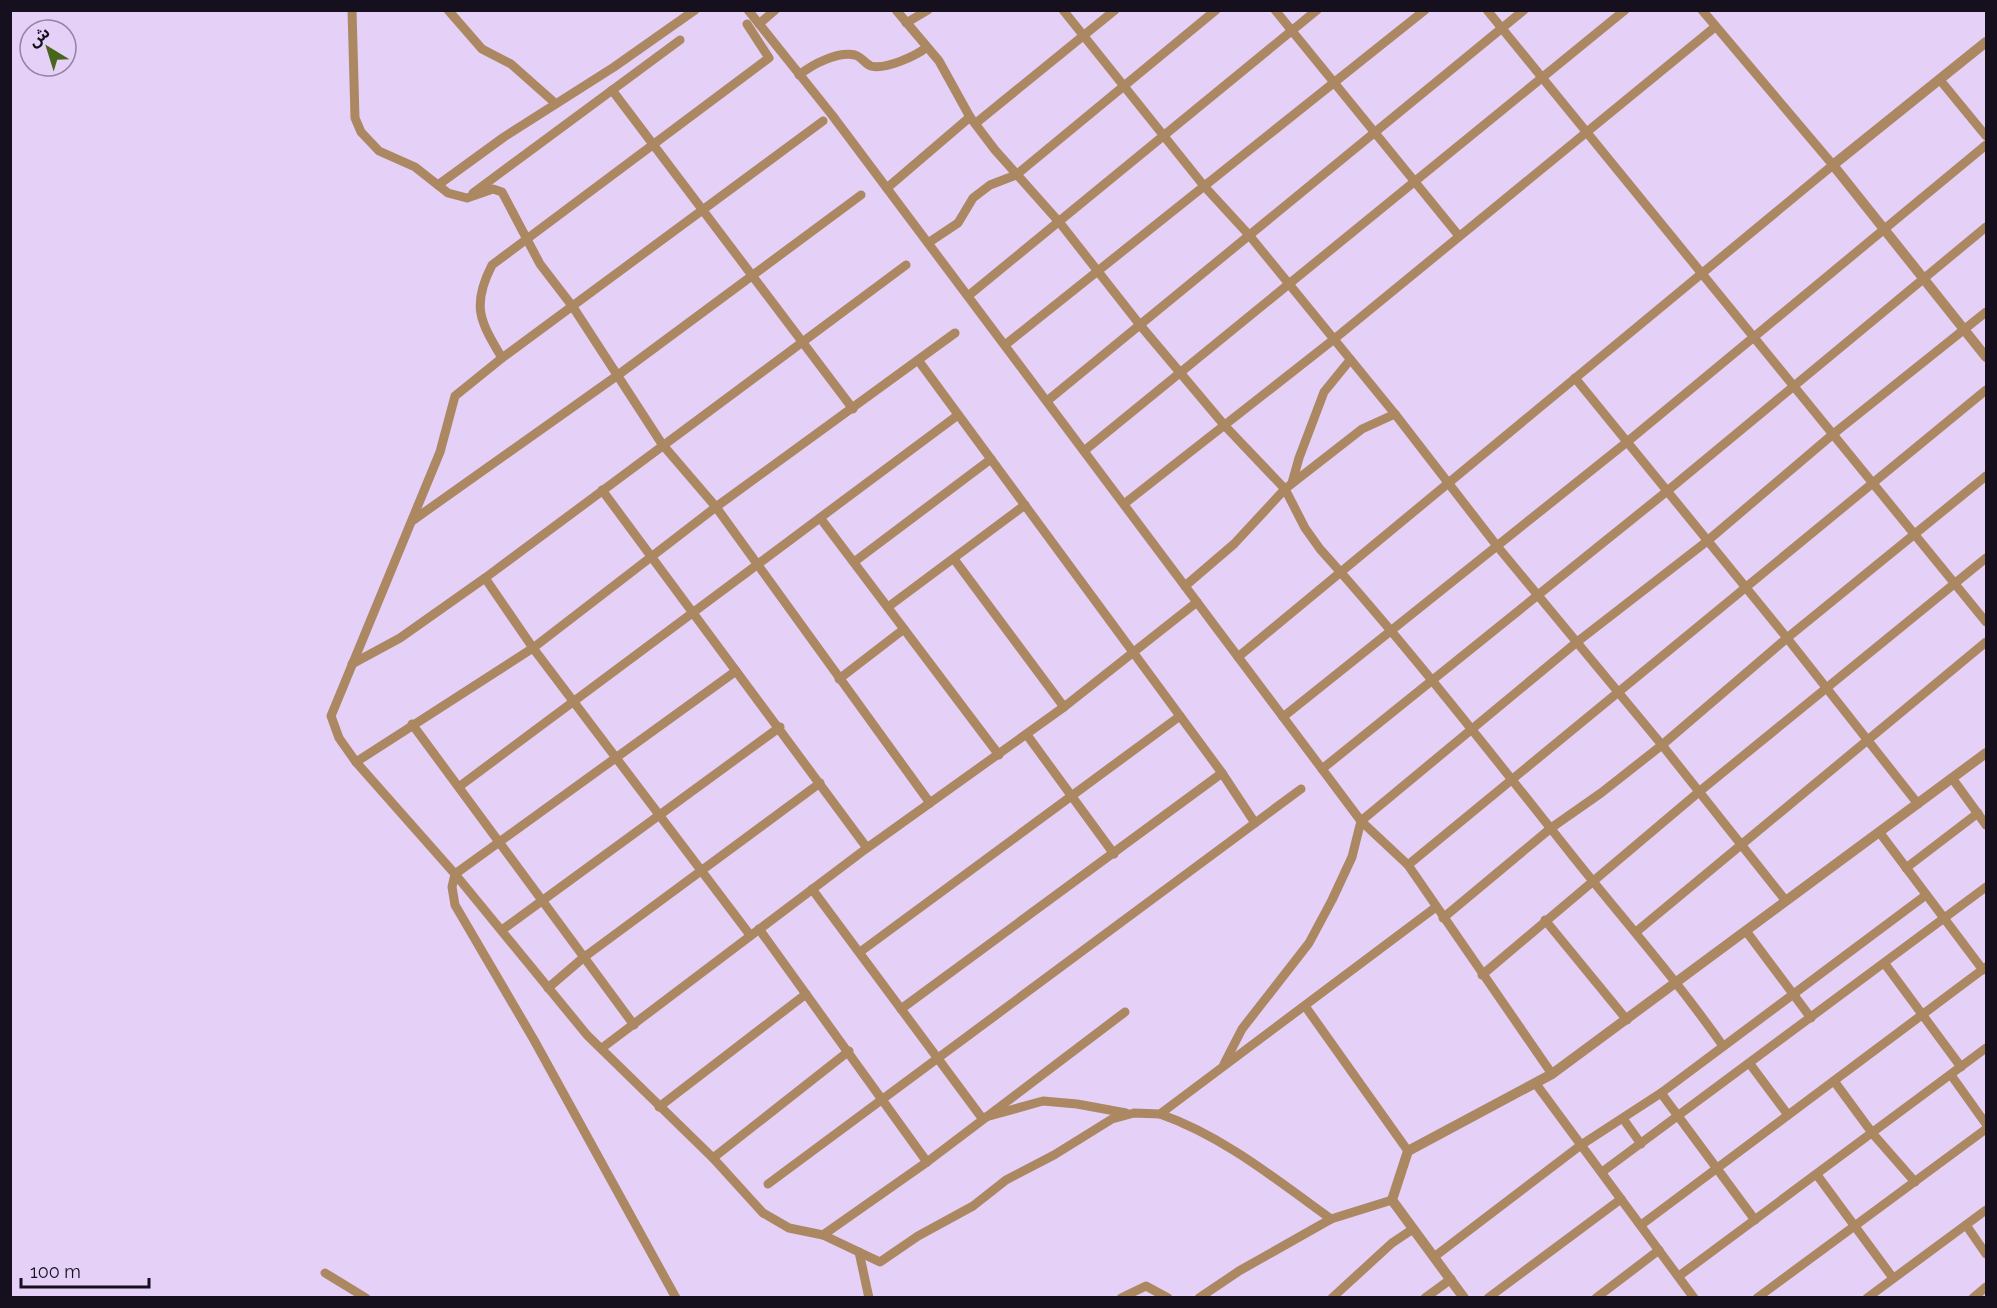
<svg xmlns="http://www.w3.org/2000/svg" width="1997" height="1308" font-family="Raleway,'Noto Sans Arabic',sans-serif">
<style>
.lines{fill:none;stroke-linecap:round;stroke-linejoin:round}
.minor{stroke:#ab8861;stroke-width:9}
.tertiary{stroke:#ab8861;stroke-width:10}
</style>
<rect width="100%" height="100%" fill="#e5d0f8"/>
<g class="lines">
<g class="minor">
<polyline points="352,10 355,118 361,132 379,151 415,167 448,193 467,198 493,189 502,192 540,264 573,307 662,444 716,507 930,803"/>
<polyline points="448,10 482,49 511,64 555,103"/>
<polyline points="748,10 832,115 1361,821 1408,865 1552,1074"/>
<path d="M 896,10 L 939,61 L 970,117 L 995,150 L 1060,223 L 1140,325 L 1225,426 L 1285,489 L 1305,528 L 1320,549 C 1408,647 1489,751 1571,854 C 1622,918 1676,979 1723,1046"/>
<polyline points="1063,10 1204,186 1249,235 1395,414 1497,546 1662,745 1786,901"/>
<polyline points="1275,10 1459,236"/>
<polyline points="1487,10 1986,622"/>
<polyline points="906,23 928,10"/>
<polyline points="759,24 775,10"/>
<path d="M 799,75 C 813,64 838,51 855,55 C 862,57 865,64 871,66 C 885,70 916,56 927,47"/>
<polyline points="1940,80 1986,136"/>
<polyline points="612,90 853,409"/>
<polyline points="823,121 502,358 455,396 440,452 331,716 339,738 356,762 455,874 587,1035 713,1158 763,1213 789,1228 823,1235 880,1262 918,1236 973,1206 1006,1180 1054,1155 1112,1119 1134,1113 1160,1114 1436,907"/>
<polyline points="976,123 1115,10"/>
<polyline points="438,185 504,137 614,67 695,10"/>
<polyline points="887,188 970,117"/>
<polyline points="473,193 680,40"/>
<polyline points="928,243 958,223 973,198 990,185 1016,175 1216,10"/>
<polyline points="968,296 1317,10"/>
<polyline points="1005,345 1425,10"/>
<path d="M 502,358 C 480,321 471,306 492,265 L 769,58 L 747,24"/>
<polyline points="918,360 1222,773 1255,823"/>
<polyline points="1575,378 1787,638 1918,804"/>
<polyline points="1047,401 1524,10"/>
<polyline points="1084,451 1625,10"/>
<polyline points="1292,483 1299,458 1324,392 1350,360"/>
<polyline points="602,490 867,848"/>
<polyline points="1124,504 1333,340 1715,27"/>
<polyline points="821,519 999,755"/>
<polyline points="412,521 618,375 861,195"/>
<polyline points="954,559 1064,707"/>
<polyline points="854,562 991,459"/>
<polyline points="485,578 533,648 750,935"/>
<polyline points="1185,586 1234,544 1285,489 1362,429 1395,414"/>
<polyline points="888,607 1025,505"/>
<polyline points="1238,657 1833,165 1702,10"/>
<polyline points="352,664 400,638 485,578 906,265"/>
<polyline points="839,679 904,629"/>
<polyline points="1283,717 1627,442 1986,145"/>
<polyline points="412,724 634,1025"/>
<polyline points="1027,735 1114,854"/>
<polyline points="356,762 533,648 716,507 955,333"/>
<polyline points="1322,769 1666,492 1986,227"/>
<polyline points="1952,778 1986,825"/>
<polyline points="460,786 958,415"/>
<polyline points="1880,833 1983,970"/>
<polyline points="1408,865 1986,390"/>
<polyline points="1906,868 1978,813"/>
<polyline points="812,889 982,1118 1043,1101 1077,1104 1126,1113"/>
<polyline points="1443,918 1551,828 1601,793 1662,745 1787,638 1986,476"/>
<polyline points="1545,920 1627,1020"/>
<polyline points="759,929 927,1162"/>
<polyline points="502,930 780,727"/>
<polyline points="1746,931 1811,1018"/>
<polyline points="1636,932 1986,642"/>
<polyline points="860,952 1180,716"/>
<polyline points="1885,964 1961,1067"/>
<polyline points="1482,975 1700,791 1986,558"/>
<polyline points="548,988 583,958 820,783"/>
<polyline points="1305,1006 1408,1151"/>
<polyline points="901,1009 1222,773"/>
<polyline points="602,1048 867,848 1064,707 1197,602"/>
<polyline points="1224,1064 1242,1029 1309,943 1332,900 1352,857 1361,821 1577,642 1706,542 1832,435 1986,312"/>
<polyline points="1750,1064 1788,1115"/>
<polyline points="1951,1075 1986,1124"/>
<polyline points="1834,1081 1873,1134 1915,1182"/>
<polyline points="1536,1084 1694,1298"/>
<polyline points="1661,1093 1755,1220"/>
<polyline points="659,1107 806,994"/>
<path d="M 1160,1114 C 1223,1136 1277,1180 1331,1219"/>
<polyline points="1624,1120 1641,1144"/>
<polyline points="713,1158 849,1051"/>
<polyline points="1602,1172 1986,887"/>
<polyline points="1817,1175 1893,1278"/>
<polyline points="768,1184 1301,789"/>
<polyline points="1641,1225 1986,967"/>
<polyline points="1966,1225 1986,1254"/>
<polyline points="823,1235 927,1162 1125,1012"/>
<polyline points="859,1252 869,1298"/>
<polyline points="1434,1257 1581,1145 1661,1093 1926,895"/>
<polyline points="325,1273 366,1298"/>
<polyline points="1679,1276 1986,1048"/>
<polyline points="676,1298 534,1040 455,905 452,887 455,874 736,671"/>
<polyline points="1121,1298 1146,1286 1168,1298"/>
<polyline points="1199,1298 1239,1271 1331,1219 1392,1200"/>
<polyline points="1332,1298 1392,1243 1413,1229"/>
<polyline points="1425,1298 1451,1279"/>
<polyline points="1488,1298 1621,1199"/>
<polyline points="1596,1298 1659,1250"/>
<polyline points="1757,1298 1986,1129"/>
<polyline points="1867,1298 1986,1210"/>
<polyline points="1973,1298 1986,1287"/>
</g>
<g class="tertiary">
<polyline points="1986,42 1833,165 1986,357"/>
<polyline points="1464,1298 1392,1200 1408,1151 1552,1074 1986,753"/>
</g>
</g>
<rect width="1997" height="1308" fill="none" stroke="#160f1d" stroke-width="24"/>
<g transform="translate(48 48) rotate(322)"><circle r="28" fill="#e5d0f8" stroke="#9283a0" stroke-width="1.5"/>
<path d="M0-4.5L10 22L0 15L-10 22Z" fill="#47661a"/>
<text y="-9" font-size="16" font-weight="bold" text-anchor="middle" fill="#160f1d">ش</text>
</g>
<path d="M21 1278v9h128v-9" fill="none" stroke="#160f1d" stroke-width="3"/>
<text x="30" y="1278" font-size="18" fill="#160f1d" stroke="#e5d0f8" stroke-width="4.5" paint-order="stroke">100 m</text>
</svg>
